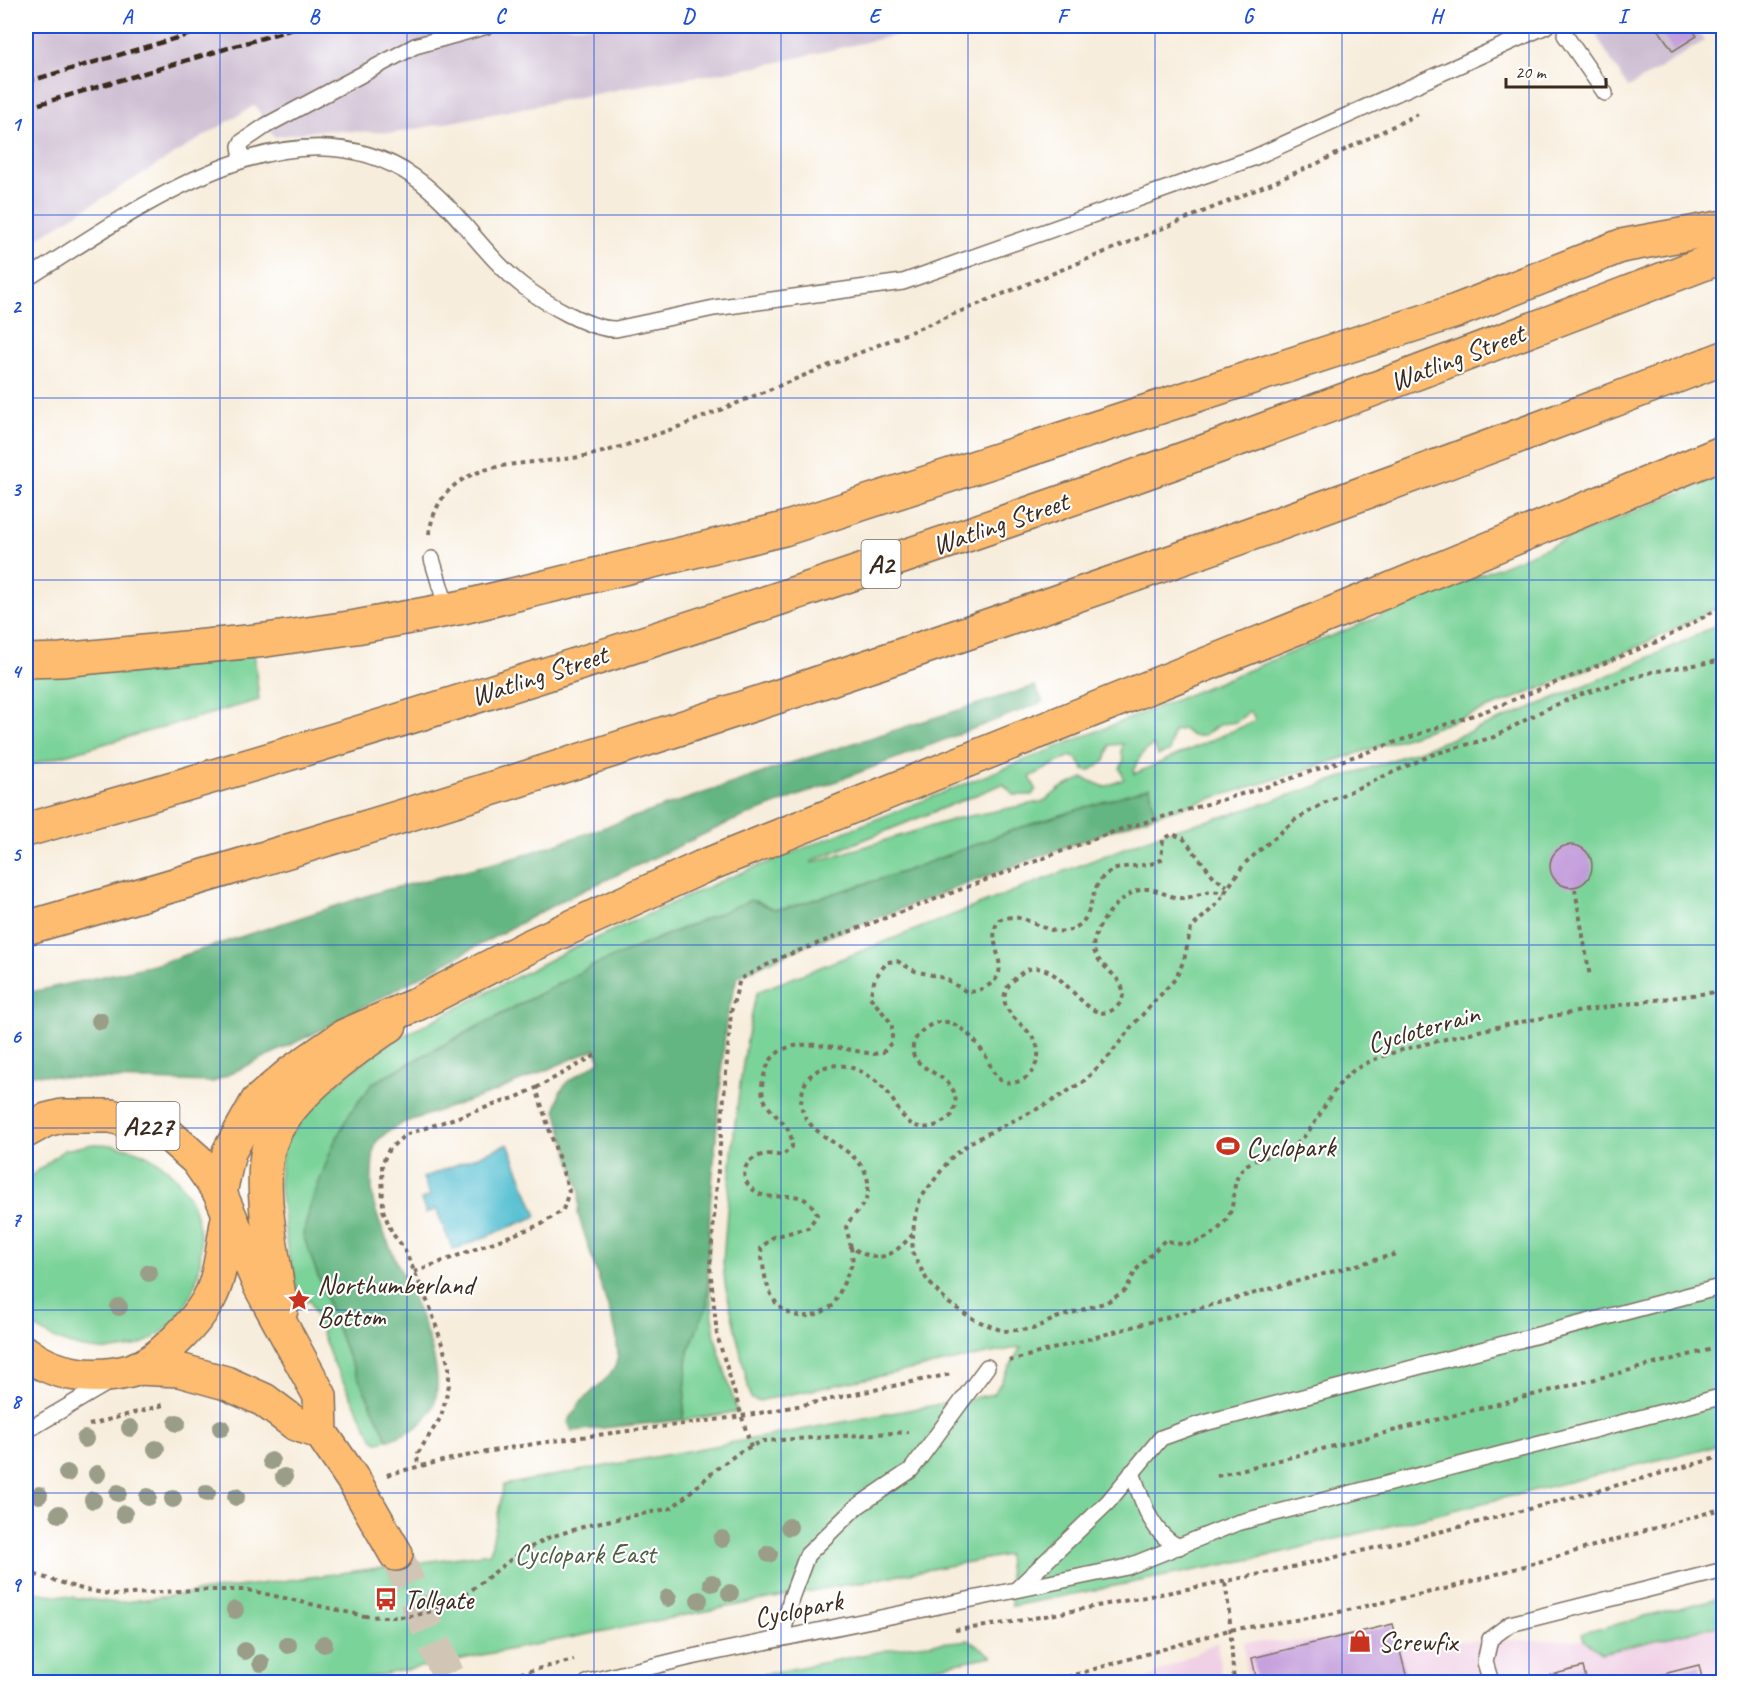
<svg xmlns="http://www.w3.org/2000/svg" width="1749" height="1708" font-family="Caveat,sans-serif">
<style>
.built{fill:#f0d0e5}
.industrial{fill:#cebed2}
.green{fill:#7ad399;stroke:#5a7e5c;stroke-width:1.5;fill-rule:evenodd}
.forest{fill:#63b581;stroke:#4f7050;stroke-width:1.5}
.water{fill:#55bfd1;stroke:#487478;stroke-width:1.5}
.building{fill:#c29bda}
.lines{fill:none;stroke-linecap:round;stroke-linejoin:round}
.primary-tunnel{stroke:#d1c6b6;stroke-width:33;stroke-dasharray:33 16;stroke-linecap:butt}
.service-casing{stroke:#7d6e60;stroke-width:18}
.primary-casing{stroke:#7d6e60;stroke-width:36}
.trunk-casing{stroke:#7d6e60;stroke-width:36}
.path{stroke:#7d6e60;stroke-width:4;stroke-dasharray:4.5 4.5;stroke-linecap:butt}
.service{stroke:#fff;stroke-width:15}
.primary{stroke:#febc70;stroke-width:33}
.trunk{stroke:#febc70;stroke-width:33}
.rail{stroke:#3b2a1e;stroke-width:4.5;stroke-dasharray:9 4.5;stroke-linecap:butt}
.path-bridge{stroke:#7d6e60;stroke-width:4;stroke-dasharray:4.5 4.5;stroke-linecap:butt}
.tree{fill:#9a9e88}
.grid{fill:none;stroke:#1d4ed8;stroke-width:1.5;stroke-opacity:0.55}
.labels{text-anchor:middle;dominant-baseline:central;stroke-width:4.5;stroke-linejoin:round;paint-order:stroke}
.shield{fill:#fff;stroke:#766a62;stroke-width:1.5}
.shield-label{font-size:27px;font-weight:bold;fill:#3b2a1e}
.street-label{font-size:28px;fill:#3b2a1e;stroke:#fff}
.poi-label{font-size:28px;fill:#3b2a1e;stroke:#fff;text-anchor:start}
.park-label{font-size:28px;fill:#4e5d43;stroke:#fff}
.neatline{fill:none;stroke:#1d4ed8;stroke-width:2}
.grid-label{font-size:20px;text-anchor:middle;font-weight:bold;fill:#1d4ed8}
</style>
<rect width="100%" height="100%" fill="#fff"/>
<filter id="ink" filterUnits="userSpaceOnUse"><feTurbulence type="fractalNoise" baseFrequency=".0167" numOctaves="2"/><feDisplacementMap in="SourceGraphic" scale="12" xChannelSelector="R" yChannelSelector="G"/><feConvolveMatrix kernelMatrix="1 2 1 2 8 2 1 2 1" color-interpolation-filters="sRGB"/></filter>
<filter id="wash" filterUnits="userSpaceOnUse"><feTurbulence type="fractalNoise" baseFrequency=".008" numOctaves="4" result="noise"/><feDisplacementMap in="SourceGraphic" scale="24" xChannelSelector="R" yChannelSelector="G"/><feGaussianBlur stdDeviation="1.35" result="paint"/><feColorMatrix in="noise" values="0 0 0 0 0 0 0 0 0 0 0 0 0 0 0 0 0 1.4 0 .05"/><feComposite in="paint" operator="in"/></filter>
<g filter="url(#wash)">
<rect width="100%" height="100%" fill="#f7eddc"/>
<g class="built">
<polygon points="1723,1605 1723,1682 1247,1682 1244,1642 1584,1640"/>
<polygon points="1217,1642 1222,1682 1140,1682"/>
</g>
<g class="industrial">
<polygon points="26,26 936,26 757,67 631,87 395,133 321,130 274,137 255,105 26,245"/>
<polygon points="1612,26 1694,26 1704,41 1628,88 1596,35"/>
</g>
<g class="green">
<path d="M 1723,475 L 1723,604 C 1551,697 1344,760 1155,815 L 1149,788 L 1019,828 L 903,872 L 787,908 L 774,909 L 757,901 C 620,946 499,1014 373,1083 L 350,1113 L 333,1145 L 310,1207 L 303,1235 L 345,1350 L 388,1440 L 378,1442 L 373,1439 L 331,1358 L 310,1300 L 300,1303 L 287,1248 L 279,1179 L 283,1148 L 306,1108 L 384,1046 L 561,954 L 721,881 L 1173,701 ZM 1250,711 L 1255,718 L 1253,722 L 1134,774 C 1134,763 1144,749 1154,745 L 1158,755 L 1169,752 L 1173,731 L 1183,729 L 1192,736 L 1202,736 L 1221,724 L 1236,722 ZM 1123,744 L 1121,751 L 1124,761 L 1120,768 L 1124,779 L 1105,787 L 1083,778 L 1061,788 L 1045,801 L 955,819 L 811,863 L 816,859 L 1003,784 L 1014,795 L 1032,795 L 1036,789 L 1030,777 L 1070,756 L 1077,759 L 1084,770 L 1089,771 L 1105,761 L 1110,745 Z"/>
<path d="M 1723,622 L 1723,1444 L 1263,1557 L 1012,1606 L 1007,1555 L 763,1600 L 345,1682 L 26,1682 L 26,1591 L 117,1603 L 490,1553 L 504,1485 L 994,1394 L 1021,1347 L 758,1401 L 751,1399 L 725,1284 L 723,1262 C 730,1172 736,1083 756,995 L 759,991 L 1165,832 C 1188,825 1212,820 1235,813 C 1402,759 1567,700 1723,622 Z"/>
<polygon points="254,652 259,700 26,766 26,673"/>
<path d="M 93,1144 C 241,1143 230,1357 100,1350 C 71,1348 47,1339 26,1319 L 26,1180 L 64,1150 Z"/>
<polygon points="707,1263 715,1338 737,1412 683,1420 688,1352 707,1305"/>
<polygon points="1723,1597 1723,1624 1602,1653 1584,1640 1582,1633"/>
<polygon points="970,1640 992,1656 858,1682 724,1682 908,1646"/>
</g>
<g class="forest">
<polygon points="1035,686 1043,702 730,822 563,900 315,1033 213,1082 71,1078 26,1073 26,993 154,965 382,891 518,857 794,762"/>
<path d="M 1150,787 L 1155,815 C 1078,841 1003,870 927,899 C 863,923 798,947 737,977 L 726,1021 L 710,1206 L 707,1305 L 688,1352 L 683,1420 L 572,1431 L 568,1422 L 580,1403 L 607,1378 L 615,1367 L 618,1356 L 616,1332 L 578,1214 L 580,1191 L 556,1110 L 560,1092 L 567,1082 L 600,1061 L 595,1049 L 497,1091 L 403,1123 L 387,1132 L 376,1142 L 374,1149 C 372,1167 370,1187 374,1205 C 385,1254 465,1372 427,1417 C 417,1430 402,1435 388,1440 L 345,1350 L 303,1235 L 310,1207 L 333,1145 L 350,1113 L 373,1083 L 592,966 L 751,900 L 774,909 L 787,908 L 903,872 L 1019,828 Z"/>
</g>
<polygon class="water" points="508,1144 537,1216 453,1250 436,1209 426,1213 421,1200 430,1196 423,1178"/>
<g id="blocks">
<g class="building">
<polygon points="1656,26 1690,26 1697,36 1673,51"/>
<circle cx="1571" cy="866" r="21"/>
<polygon points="1393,1624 1408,1682 1257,1682 1252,1658"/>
<polygon points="1699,1665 1703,1682 1632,1682"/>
<polygon points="1583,1667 1587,1682 1540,1682 1539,1678"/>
</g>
</g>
</g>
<g filter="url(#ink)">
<use href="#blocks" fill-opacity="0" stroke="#7d6e60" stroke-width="1.5"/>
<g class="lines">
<polyline class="primary-tunnel" points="396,1554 451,1682"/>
<g class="service-casing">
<g id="service">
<polyline points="1566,26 1565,35 1605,93"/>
<polyline points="242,160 240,146 242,142 267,125 415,46 487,26"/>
<path d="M 26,279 C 131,214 289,91 414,177 C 457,207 482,254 523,286 C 544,302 590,330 616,329 L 714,308 L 903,282 L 1253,158 L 1546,26"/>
<polyline points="432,559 447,609"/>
<polyline points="26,1431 109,1382"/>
<path d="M 1132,1472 C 1142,1500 1151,1534 1179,1547"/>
<polyline points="1018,1588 1108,1502 1161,1438 1197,1425 1724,1286"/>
<polyline points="782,1638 791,1598 807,1555 855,1508 911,1470 987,1367"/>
<polyline points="588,1682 687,1658 1127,1567 1237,1523 1724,1396"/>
<polyline points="1491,1682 1485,1662 1490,1639 1510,1624 1724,1570"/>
</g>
</g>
<g class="primary-casing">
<g id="primary">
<polyline points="26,1131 46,1120 62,1116 111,1116 155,1128 171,1137 197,1160 220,1193 260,1286 320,1396 321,1433 356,1484 396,1554"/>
<path d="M 281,1310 C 275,1266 260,1198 267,1155 C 275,1104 350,1052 390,1025"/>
<path d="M 26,1353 C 55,1376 95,1380 130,1371 C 158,1364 200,1319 212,1293 C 222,1270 223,1242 228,1218"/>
<polyline points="137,1368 179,1370 226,1383 264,1400 296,1424 321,1433"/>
</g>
</g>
<g class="trunk-casing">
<g id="trunk">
<polyline points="26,661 61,660 266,640 356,627 463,607 784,529 1456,311 1621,246 1724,227"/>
<path d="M 26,830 C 398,726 768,606 1133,477 C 1331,407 1527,331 1724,256"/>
<path d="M 26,928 C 600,764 1166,573 1724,358"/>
<polyline points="220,1193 229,1152 257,1102 292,1072 344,1036 415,1005 530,946 702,867 1299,627 1724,452"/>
</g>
</g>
<g class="path">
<path d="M 429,534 C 442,452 525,468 585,456 C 620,449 652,436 686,424 L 1239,197 L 1316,164 L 1418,114"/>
<path d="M 1724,660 L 1652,672 L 1579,695 L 1544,710 L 1494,737 L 1434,754 L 1324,803 L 1295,820 L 1245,863 L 1216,905 L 1191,928 L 1184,960 L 1176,978 L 1132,1026 L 1110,1055 L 1084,1081 L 1049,1103 L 971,1142 L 950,1159 L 920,1199 L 914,1222 L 912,1252 L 927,1280 L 947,1302 L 975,1320 L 1003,1331 L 1033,1329 L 1056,1318 L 1107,1302 L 1126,1290 L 1136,1270 L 1165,1240 C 1172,1242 1181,1245 1187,1244 C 1203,1243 1224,1228 1230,1213 C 1235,1201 1232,1186 1239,1174 C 1250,1154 1277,1158 1294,1146 C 1321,1125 1328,1087 1356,1069 C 1382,1053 1413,1047 1442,1040 C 1534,1016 1629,1003 1724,991"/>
<polyline points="1575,889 1590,977"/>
<polyline points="536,1088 596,1055"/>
<path d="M 913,1234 C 892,1257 879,1265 851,1247 L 846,1227 C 851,1215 867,1206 868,1191 C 874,1138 777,1143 807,1079 C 832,1052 867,1069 888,1093 C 895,1102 900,1116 910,1123 C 925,1133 941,1125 952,1115 C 972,1069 899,1076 915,1040 C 919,1032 927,1026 935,1023 C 956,1016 975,1040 985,1055 C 991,1064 992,1076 1002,1081 C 1009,1084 1017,1083 1024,1079 C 1031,1075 1034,1069 1037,1061 C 1047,1028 992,1019 1007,988 C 1011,982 1017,976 1023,972 C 1063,948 1088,1044 1121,1002 C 1133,975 1088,968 1094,940 C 1099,920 1124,891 1144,889 C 1157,888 1167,897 1180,898 C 1196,899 1208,886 1224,894"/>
<path d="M 851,1247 L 853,1262 L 834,1305 C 827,1309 817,1316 808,1316 C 769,1319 764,1278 761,1248 L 773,1237 L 808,1228 L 817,1215 C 804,1182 774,1205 756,1192 C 730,1174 751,1147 782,1156 L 792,1147 C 793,1124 774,1119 765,1101 C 760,1090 762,1080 766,1070 C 779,1028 842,1050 874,1054 L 883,1052 L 892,1042 L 892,1024 L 870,997 L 875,978 L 887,962 L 897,961 L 915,971 L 944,978 L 967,992 C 975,992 983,989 989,985 C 1015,969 983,942 999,920 C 1024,908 1045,938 1070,930 C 1096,921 1087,893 1103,877 C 1119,861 1143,870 1161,860 L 1163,840 L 1172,834 L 1183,838 L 1214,877 L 1227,886"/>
<polyline points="414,1272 542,1224 563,1210 569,1191 536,1088 517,1097 405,1135 389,1149 382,1164 383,1210 392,1233 404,1248 431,1310 449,1366 449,1385 441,1417 418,1453 417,1466"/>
<polyline points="1009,1361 1396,1254"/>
<polyline points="89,1425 163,1405"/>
<polyline points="751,1447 717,1335 710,1267 731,1012 740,979 782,957 1118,830 1269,786 1488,710 1661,640 1724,606"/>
<path d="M 387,1475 C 499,1443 614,1434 729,1418 C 803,1407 878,1388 952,1374"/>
<polyline points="1217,1476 1724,1346"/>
<polyline points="26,1572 82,1589 115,1595 195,1590 248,1590 364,1616"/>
<path d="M 1225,1583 C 1231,1616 1231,1649 1234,1682"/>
<polyline points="465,1595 518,1554 550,1537 596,1523 672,1508 719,1467 741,1451 763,1441 908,1432"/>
<path d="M 955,1630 C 1016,1623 1074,1610 1134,1599 C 1333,1563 1528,1510 1724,1456"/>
<polyline points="485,1682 574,1660"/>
<polyline points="1050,1682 1229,1630 1321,1616 1449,1588 1724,1508"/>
</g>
<use href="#service" class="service"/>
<use href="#primary" class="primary"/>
<use href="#trunk" class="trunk"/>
<g class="rail">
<polyline points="26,82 218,26"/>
<polyline points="26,108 303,26"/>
</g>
<path class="path-bridge" d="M 364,1616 C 408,1619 426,1617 465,1595"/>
</g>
<g class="tree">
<circle cx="100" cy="1021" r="9"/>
<circle cx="149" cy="1273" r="9"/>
<circle cx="119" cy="1307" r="9"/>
<circle cx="177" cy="1423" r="9"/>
<circle cx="130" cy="1428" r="9"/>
<circle cx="221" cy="1428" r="9"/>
<circle cx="85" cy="1439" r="9"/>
<circle cx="156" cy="1449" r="9"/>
<circle cx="271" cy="1461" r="9"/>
<circle cx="67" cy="1473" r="9"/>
<circle cx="97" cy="1474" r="9"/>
<circle cx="284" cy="1477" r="9"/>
<circle cx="118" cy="1493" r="9"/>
<circle cx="207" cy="1493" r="9"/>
<circle cx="39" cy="1495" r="9"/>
<circle cx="148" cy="1497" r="9"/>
<circle cx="236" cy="1497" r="9"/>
<circle cx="173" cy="1499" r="9"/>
<circle cx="93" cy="1500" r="9"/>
<circle cx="59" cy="1514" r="9"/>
<circle cx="124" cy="1514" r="9"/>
<circle cx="789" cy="1527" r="9"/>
<circle cx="722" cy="1539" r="9"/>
<circle cx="769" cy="1554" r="9"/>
<circle cx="712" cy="1583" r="9"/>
<circle cx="730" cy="1593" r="9"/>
<circle cx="668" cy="1598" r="9"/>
<circle cx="699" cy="1600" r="9"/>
<circle cx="235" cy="1610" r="9"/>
<circle cx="324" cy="1644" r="9"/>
<circle cx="288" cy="1645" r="9"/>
<circle cx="245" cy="1651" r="9"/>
<circle cx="261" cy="1663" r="9"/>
</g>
</g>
<path class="grid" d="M 220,26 L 220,1682M 407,26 L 407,1682M 594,26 L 594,1682M 781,26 L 781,1682M 968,26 L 968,1682M 1155,26 L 1155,1682M 1342,26 L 1342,1682M 1529,26 L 1529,1682M 26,215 L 1724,215M 26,398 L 1724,398M 26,580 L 1724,580M 26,763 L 1724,763M 26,945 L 1724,945M 26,1128 L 1724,1128M 26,1310 L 1724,1310M 26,1493 L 1724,1493"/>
<defs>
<g id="stadium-bare" transform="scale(1.8)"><path d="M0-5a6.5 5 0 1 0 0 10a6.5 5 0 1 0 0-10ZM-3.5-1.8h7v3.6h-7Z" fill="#c8321e" stroke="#fff" stroke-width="2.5" paint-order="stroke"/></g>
<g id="sight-bare" transform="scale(1.8)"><path d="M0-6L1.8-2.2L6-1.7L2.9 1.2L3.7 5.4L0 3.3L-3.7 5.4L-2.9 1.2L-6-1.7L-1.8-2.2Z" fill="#c8321e" stroke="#fff" stroke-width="2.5" paint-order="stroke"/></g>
<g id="bus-bare" transform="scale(1.8)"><path d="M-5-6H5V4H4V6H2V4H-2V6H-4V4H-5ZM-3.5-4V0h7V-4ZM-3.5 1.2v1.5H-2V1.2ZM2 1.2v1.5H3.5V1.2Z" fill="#c8321e" stroke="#fff" stroke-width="2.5" paint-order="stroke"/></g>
<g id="shop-bare" transform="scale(1.8)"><path d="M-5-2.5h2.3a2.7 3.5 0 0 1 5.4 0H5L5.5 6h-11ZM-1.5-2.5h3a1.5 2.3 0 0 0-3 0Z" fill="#c8321e" stroke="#fff" stroke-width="2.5" paint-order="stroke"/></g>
</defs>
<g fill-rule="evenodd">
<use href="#stadium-bare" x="1228" y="1146"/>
<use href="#sight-bare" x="299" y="1300"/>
<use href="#bus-bare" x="386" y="1599"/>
<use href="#shop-bare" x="1360" y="1641"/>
</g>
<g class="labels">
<g class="shield">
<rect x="861.5" y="540" width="39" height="48" rx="4.5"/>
<rect x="116.5" y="1102" width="63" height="48" rx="4.5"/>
</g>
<g class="shield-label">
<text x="881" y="564">A2</text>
<text x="148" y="1126">A227</text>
</g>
<g class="street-label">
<text transform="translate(1457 357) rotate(-21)">Watling Street</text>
<text transform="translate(1000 523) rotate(-19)">Watling Street</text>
<text transform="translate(539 675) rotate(-18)">Watling Street</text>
<text transform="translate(1423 1028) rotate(-16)">Cycloterrain</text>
<text transform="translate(798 1609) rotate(-12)">Cyclopark</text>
</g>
<g class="poi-label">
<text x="1246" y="1146">Cyclopark</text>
<text x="317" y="1284">Northumberland<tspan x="317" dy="32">Bottom</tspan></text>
<text x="404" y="1599">Tollgate</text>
<text x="1378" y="1641">Screwfix</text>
</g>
<g class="park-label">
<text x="585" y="1553">Cyclopark East</text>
</g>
</g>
<rect width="1749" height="1708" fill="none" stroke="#fff" stroke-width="66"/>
<path d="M1506 78v9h100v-9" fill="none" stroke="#3b2a1e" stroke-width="3"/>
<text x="1515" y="78" font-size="18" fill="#3b2a1e" stroke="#ffffff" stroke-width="4.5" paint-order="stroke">20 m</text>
<rect x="33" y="33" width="1683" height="1642" class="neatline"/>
<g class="grid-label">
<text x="127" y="23">A</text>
<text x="314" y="23">B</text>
<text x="500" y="23">C</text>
<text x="688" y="23">D</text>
<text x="874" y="23">E</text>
<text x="1062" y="23">F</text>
<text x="1248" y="23">G</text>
<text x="1436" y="23">H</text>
<text x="1622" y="23">I</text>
<text x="16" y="131">1</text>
<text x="16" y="313">2</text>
<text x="16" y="496">3</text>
<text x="16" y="678">4</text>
<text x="16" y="861">5</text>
<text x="16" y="1043">6</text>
<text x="16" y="1226">7</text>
<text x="16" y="1408">8</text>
<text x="16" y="1591">9</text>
</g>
</svg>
